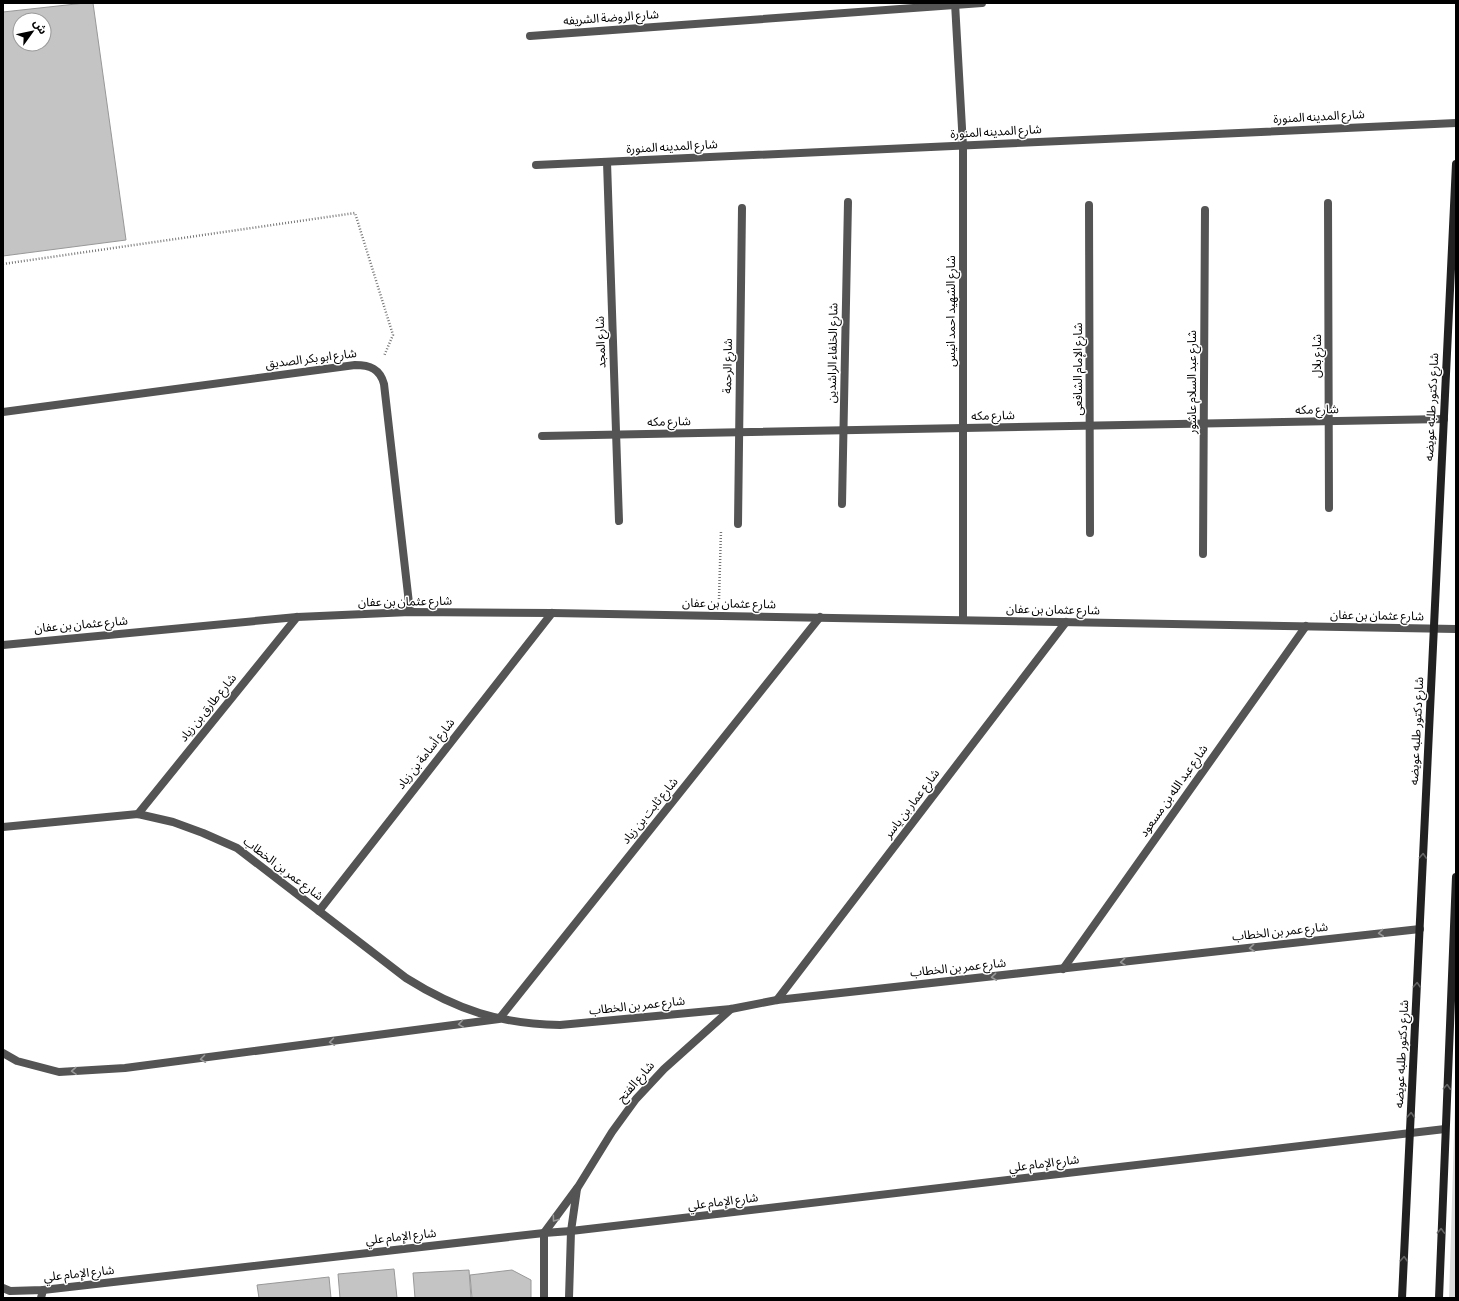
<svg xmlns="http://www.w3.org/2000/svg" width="1459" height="1301" font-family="'Sofia Sans Condensed','Noto Sans Arabic',sans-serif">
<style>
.green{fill:#dbdbdb}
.building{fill:#c4c4c4;stroke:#989898;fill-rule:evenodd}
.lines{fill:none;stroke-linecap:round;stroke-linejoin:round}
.path{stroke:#767676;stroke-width:2.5;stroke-dasharray:1 2;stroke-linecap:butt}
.street{stroke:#545454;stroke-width:8}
.secondary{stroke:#212121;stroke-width:8}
.oneway{stroke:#646464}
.oneway2{stroke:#989898}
.labels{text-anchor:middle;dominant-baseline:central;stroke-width:3;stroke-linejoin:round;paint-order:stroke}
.street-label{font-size:12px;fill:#000;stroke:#fff}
</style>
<rect width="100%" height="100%" fill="#fff"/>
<polygon class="green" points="1456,1071 1456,1298 1449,1298"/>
<g class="building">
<path d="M 85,3 L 93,3 L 126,240 L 3,256 L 3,12 ZM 20,20 L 44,20 L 44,44 L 20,44 Z"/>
<polygon points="394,1269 397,1298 340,1298 338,1274"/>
<polygon points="469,1270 471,1298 415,1298 413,1273"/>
<polygon points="512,1270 531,1280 531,1298 472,1298 470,1275"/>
<polygon points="329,1277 331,1298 259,1298 257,1285"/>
</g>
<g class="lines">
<g class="path">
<polyline points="3,264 355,213 393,335 384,356"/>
<polyline points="719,599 721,530"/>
</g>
<g class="street">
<polyline points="955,3 963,146 963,620"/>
<polyline points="530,36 982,3"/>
<polyline points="607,162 619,521"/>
<polyline points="536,165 1456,123"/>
<polyline points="1328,203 1329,508"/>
<polyline points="1089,205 1090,533"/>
<path d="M 3,412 L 355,365 C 370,365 380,369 384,384 L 410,612"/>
<polyline points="542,436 1444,419"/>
<polyline points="842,504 848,202"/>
<polyline points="738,524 742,208"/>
<polyline points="1203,554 1205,210"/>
<polyline points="3,645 297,617 410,612 552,613 1456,629"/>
<polyline points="138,814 297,617"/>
<path d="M 3,827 L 138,814 L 173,822 L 203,833 L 237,848 L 406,978 C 457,1010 500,1024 560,1025 L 731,1009 L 777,1000 L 1420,929"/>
<polyline points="319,911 552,613"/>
<polyline points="1063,969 1306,626"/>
<polyline points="777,1000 1066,622"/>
<polyline points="3,1053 17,1061 59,1072 125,1068 499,1019 820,617"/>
<polyline points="3,1288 10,1291 43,1290 544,1233 571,1231 1445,1129"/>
<polyline points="41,1298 43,1290"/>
<polyline points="544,1298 544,1233 578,1187 612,1132 636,1099 664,1069 731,1009"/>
<polyline points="569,1298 571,1231 577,1189"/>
</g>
<g class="secondary">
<polyline points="1402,1298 1456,164"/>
<polyline points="1439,1298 1456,877"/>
</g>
</g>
<defs><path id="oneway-chevron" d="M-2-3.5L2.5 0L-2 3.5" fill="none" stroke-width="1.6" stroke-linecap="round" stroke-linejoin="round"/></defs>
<g class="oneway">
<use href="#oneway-chevron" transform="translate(1423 856) rotate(-87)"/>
<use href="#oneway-chevron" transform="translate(1417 985) rotate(-87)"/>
<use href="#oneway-chevron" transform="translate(1447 1087) rotate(-87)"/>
<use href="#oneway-chevron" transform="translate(1411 1115) rotate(-87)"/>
<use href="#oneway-chevron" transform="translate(1441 1231) rotate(-88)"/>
<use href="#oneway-chevron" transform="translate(1404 1259) rotate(-87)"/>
</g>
<g class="oneway2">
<use href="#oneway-chevron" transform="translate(1381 933) rotate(174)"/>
<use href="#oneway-chevron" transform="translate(1252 948) rotate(174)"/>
<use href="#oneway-chevron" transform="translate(1123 962) rotate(174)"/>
<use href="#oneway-chevron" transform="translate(994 977) rotate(174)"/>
<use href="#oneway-chevron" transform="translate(461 1024) rotate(172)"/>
<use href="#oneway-chevron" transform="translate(332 1042) rotate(172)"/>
<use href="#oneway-chevron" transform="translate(203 1059) rotate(173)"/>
<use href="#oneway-chevron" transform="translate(74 1071) rotate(177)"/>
<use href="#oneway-chevron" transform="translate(555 1219) rotate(126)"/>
</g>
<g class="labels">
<g class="street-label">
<text transform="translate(611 18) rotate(-4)">شارع الروضة الشريفه</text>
<text transform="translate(1319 117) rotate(-3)">شارع المدينه المنورة</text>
<text transform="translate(996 132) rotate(-3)">شارع المدينه المنورة</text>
<text transform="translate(672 147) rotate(-3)">شارع المدينه المنورة</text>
<text transform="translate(951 311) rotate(-90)">شارع الشهيد احمد انيس</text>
<text transform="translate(601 342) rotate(-92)">شارع المجد</text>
<text transform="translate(833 353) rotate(-89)">شارع الخلفاء الراشدين</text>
<text transform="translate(1317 356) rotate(-90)">شارع بلال</text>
<text transform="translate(311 359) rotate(-7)">شارع ابو بكر الصديق</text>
<text transform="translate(728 366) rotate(-89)">شارع الرحمة</text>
<text transform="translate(1078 369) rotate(-90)">شارع الإمام الشافعى</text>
<text transform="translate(1192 382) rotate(-90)">شارع عبد السلام عاشور</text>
<text transform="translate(1432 407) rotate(-87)">شارع دكتور طلبه عويضه</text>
<text transform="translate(1317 410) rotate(-1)">شارع مكه</text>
<text transform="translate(993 416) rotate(-1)">شارع مكه</text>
<text transform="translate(669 422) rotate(-1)">شارع مكه</text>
<text transform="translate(405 602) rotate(-1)">شارع عثمان بن عفان</text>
<text transform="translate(729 604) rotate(1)">شارع عثمان بن عفان</text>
<text transform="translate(1053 610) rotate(1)">شارع عثمان بن عفان</text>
<text transform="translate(1377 616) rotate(1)">شارع عثمان بن عفان</text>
<text transform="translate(81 625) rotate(-5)">شارع عثمان بن عفان</text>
<text transform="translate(208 708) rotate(-51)">شارع طارق بن زياد</text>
<text transform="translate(1417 731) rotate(-87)">شارع دكتور طلبه عويضه</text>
<text transform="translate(426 754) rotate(-52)">شارع أسامة بن زياد</text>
<text transform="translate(1174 791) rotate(-55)">شارع عبد الله بن مسعود</text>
<text transform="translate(912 804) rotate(-53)">شارع عمار بن ياسر</text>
<text transform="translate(650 811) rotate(-51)">شارع ثابت بن زياد</text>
<text transform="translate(283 869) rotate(37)">شارع عمر بن الخطاب</text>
<text transform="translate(1280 932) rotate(-6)">شارع عمر بن الخطاب</text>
<text transform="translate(958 968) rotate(-6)">شارع عمر بن الخطاب</text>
<text transform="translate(637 1006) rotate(-6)">شارع عمر بن الخطاب</text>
<text transform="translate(1402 1054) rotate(-87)">شارع دكتور طلبه عويضه</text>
<text transform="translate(636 1082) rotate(-49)">شارع الفتح</text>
<text transform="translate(1044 1164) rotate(-7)">شارع الإمام علي</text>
<text transform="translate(723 1202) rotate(-7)">شارع الإمام علي</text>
<text transform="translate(401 1237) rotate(-6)">شارع الإمام علي</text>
<text transform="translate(79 1274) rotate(-6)">شارع الإمام علي</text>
</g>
</g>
<rect width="1459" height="1301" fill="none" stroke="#000000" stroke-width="8"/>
<g transform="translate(32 32) rotate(57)"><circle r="19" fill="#ffffff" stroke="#999999"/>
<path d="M0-3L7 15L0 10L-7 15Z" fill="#000000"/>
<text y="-6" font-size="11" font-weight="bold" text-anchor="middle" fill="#000000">ش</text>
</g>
</svg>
